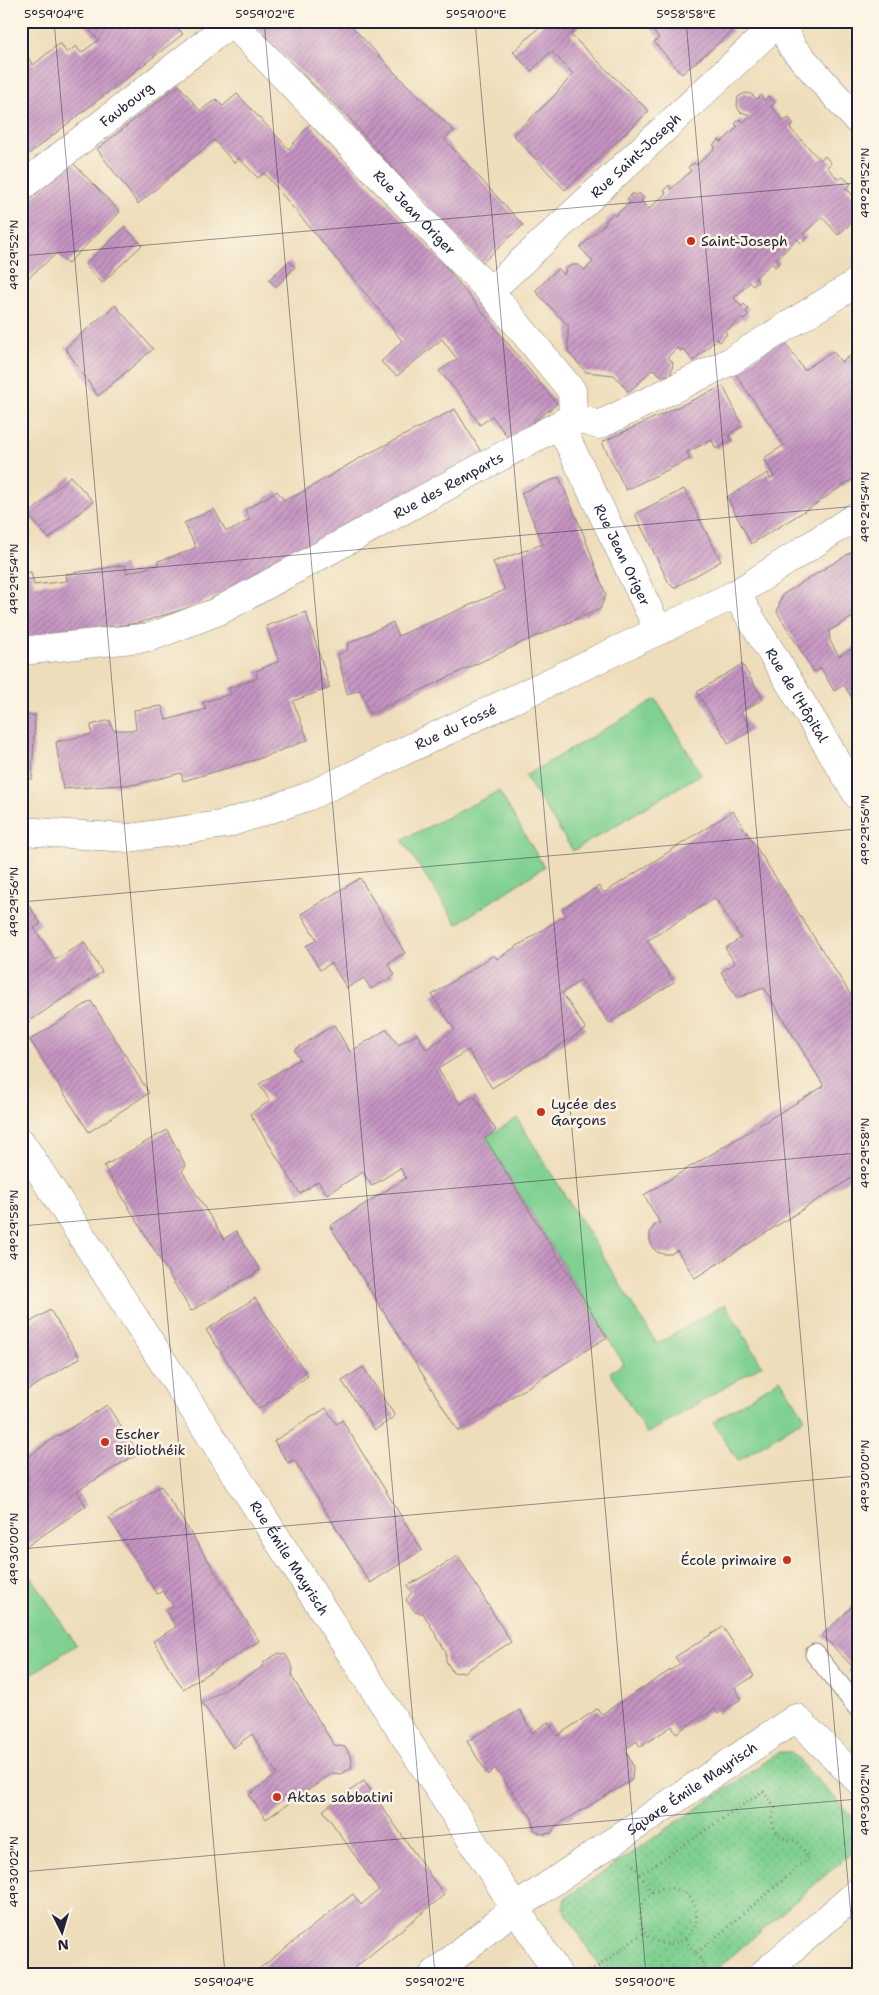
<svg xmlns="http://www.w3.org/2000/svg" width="879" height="1995" font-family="'Shantell Sans',sans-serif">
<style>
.green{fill:#7fd091;stroke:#507966}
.park{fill:url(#park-dots);stroke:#507966}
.building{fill:url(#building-hatch)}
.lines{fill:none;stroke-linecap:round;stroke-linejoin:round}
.service-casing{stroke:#88807a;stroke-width:21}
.minor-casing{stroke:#88807a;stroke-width:29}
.path{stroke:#88807a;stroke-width:3;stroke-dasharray:1 4;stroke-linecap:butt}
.service{stroke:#fff;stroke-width:19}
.minor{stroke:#fff;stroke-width:28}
.ticks{fill:none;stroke:#22223b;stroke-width:1;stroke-opacity:0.45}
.poi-dot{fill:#c8321e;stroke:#fcf5e5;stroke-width:2}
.labels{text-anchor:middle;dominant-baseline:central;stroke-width:5;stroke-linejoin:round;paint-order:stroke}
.street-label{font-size:14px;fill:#22223b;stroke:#fcf5e5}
.poi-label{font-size:14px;fill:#22223b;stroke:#fcf5e5;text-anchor:start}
.neatline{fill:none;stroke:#22223b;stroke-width:2}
.ticks-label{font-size:12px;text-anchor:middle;fill:#22223b}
</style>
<defs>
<pattern id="park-dots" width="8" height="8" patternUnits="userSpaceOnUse" patternTransform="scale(1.25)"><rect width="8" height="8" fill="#7fd091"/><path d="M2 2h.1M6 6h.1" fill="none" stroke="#6db27e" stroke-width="1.8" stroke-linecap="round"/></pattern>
<pattern id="building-hatch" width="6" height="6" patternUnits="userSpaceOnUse" patternTransform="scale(1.25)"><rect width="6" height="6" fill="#c594c2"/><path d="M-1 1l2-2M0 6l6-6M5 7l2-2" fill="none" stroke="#a0789f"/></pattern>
</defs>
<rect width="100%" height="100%" fill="#fcf5e5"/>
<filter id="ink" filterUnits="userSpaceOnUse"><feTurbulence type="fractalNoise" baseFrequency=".02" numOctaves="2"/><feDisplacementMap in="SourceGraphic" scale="10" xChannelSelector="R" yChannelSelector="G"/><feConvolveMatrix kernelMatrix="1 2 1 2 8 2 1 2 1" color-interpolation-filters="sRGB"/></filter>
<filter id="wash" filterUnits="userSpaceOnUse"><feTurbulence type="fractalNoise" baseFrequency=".0096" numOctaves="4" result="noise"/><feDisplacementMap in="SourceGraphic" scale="20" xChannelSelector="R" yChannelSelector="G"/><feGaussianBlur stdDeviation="1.12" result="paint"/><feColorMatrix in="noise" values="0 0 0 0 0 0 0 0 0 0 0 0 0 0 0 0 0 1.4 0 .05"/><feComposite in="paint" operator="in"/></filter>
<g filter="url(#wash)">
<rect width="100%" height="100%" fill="#eeddba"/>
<g class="green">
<polygon points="656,699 701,774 573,851 525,776"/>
<polygon points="499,791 544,867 457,924 402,840"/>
<polygon points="517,1118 657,1344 725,1304 762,1365 647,1434 610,1372 624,1364 485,1138"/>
<polygon points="780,1379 805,1418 738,1461 713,1422"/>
<polygon points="21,1561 76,1645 21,1681"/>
</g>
<polygon class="park" points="780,1752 791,1752 858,1822 858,1847 711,1974 604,1974 563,1908 565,1898"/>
<g id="blocks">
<g class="building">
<polygon points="81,21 172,21 183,34 21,160 21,52 23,50 33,65 60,43 67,53 76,46 81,53 99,40"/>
<polygon points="251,21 329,21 333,25 337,21 347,21 395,73 454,131 444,139 523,225 482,263 416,194 348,117 274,47"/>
<polygon points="546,21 584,21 571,35 649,111 565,190 513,135 552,98 573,74 551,51 531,71 513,52"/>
<polygon points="645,21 725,21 733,31 682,74 654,42 659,38"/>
<polygon points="845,21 858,21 858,36"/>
<polygon points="179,85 200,111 216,99 223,106 237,94 289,149 310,124 437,256 557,404 510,440 492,416 480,425 460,395 439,371 457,359 442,339 397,376 381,362 402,341 377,307 264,173 258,178 239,158 234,163 214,140 138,204 97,149"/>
<polygon points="745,93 751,94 757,99 761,95 764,100 769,96 775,103 771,107 784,121 789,118 794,124 790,128 820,160 825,156 831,163 827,167 839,180 843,177 851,184 846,188 858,201 858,217 838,235 822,217 803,234 807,238 801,243 797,239 777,259 780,262 775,267 772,263 755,278 758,282 753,286 750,282 734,298 742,307 744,304 749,309 746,312 749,315 744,320 741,318 725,332 727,334 720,342 717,339 693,361 683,349 681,351 677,348 668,357 673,363 671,374 662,376 653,369 629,392 614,375 586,372 568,352 568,325 535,291 558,268 564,275 566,268 572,265 578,265 585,270 593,262 580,247 607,222 605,221 613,214 615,216 630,202 627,199 633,193 636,196 639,193 644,198 641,201 649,209 666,193 664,190 669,185 671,189 691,171 688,167 694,163 697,165 716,147 713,145 719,140 722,142 738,126 735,124 740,119 743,122 751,115 740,112 737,105 738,97"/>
<polygon points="71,161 120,212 67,264 57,253 21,284 21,208"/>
<polygon points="125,227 142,245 102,283 85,265"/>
<polygon points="289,261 295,267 276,287 269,280"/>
<polygon points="115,305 153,349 98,396 65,348"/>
<polygon points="783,339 804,370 833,351 841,362 858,351 858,448 855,450 858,455 858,475 816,504 751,544 727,497 768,473 770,479 774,476 764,458 784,445 734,372"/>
<polygon points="723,386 743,426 729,434 732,440 716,449 712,440 687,452 690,459 626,490 602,442"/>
<polygon points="455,409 483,455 235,588 197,605 138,623 21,639 21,573 31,572 34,585 67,581 66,574 125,565 127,573 158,565 158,561 186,552 196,547 184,523 214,509 226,531 236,528 250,519 245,510 277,491 284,500 299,494 358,459"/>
<polygon points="70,476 93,501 49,539 28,515"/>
<polygon points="559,477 583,533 606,595 600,609 523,642 370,714 360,690 347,694 338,655 348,650 347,644 393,622 398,636 505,590 493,562 543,544 521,493"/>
<polygon points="684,489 721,561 674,588 669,583 635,514"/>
<polygon points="858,548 858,614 829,631 830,641 839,656 858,645 858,708 844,685 834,691 821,668 814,672 777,612 782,595"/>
<polygon points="306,612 330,688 293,701 308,740 258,759 183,781 181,773 138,784 63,789 56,742 92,734 91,725 110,720 113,730 136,730 134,710 162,706 166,720 206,709 203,702 231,694 229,688 258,678 256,671 279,661 266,626"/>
<polygon points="742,664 763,699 741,712 752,730 729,744 697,692"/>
<polygon points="21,715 35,715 32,779 21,778"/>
<polygon points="733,811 858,1006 858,1174 695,1278 677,1250 671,1254 664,1254 657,1252 652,1247 650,1240 650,1232 654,1226 660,1223 644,1195 824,1086 764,988 737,998 721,972 735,963 725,948 741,938 715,898 647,941 674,982 609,1023 581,980 562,993 586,1029 492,1088 468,1050 438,1069 460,1104 474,1096 496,1130 485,1138 607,1337 458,1431 330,1226 406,1178 400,1168 372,1186 363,1172 327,1194 318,1181 300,1194 250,1114 270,1101 259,1084 300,1059 294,1050 334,1025 350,1052 387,1029 398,1045 417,1034 426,1049 455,1030 432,995 494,955 497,959 566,915 562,909 599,886 604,893"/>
<polygon points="360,878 405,953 388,963 395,975 371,989 364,978 347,988 331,963 320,970 306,946 317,940 301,914"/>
<polygon points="21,893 41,924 34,928 55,960 84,942 102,972 21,1027"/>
<polygon points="91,1001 149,1093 89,1132 30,1040"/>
<polygon points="167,1130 186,1166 182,1171 224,1239 236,1231 260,1270 191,1311 104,1166"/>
<polygon points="255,1298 308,1376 259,1409 206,1330"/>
<polygon points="50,1310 80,1358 21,1394 21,1328"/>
<polygon points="363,1367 395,1416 375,1430 342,1381"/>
<polygon points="107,1405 138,1453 77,1491 86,1506 24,1548 21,1544 21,1462 47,1443"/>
<polygon points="326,1408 336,1424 342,1420 422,1550 370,1583 294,1460 288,1463 274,1441"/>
<polygon points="161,1486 259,1641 183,1689 153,1641 176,1627 166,1611 173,1606 163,1591 157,1594 109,1518"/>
<polygon points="458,1556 511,1642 464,1672 453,1673 446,1661 446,1652 423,1613 415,1612 406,1600 412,1592 407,1586"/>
<polygon points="858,1601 858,1677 850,1670 853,1667 822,1635"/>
<polygon points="723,1627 754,1676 735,1688 741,1699 718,1714 715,1709 676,1733 672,1726 640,1747 637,1741 625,1749 633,1766 632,1780 557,1825 551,1833 544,1834 539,1833 534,1829 532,1818 495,1768 488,1775 467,1741 520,1710 532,1733 548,1722 557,1736 597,1709 602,1714 680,1664 675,1657"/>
<polygon points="279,1653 286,1655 293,1668 292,1677 334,1745 345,1747 352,1759 351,1768 341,1774 333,1773 266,1819 249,1795 277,1774 252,1734 233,1748 202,1703 261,1668 264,1662"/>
<polygon points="364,1781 444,1895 347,1974 253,1974 353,1894 361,1905 379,1890 323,1810"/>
</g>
</g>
</g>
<g filter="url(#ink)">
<use href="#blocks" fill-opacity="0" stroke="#88807a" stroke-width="1"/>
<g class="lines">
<g class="service-casing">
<polyline id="service" points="815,1654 858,1708"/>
</g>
<g class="minor-casing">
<g id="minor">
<path id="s1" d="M 231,21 L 490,291 L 572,391 L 573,417"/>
<polyline points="781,21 792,47 858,121"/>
<path id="s2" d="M 21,187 L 232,22"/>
<path id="s3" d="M 490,291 L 780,21"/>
<path id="s4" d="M 560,425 L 659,631"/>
<path id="s5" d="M 736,594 L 858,796"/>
<path id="s6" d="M 21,651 L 151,637 L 219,611 L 573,417 L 599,425 L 731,361 L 858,282"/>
<path id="s7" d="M 21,831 L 129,838 L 226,824 L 307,797 L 736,594 L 858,515"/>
<path id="s8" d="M 21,1142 L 558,1974"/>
<path id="s9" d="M 434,1974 L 516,1907 L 796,1718 L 858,1780"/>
<polyline points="763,1974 858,1892"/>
</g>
</g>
<g class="path">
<polyline points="633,1865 640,1875"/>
<circle cx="668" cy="1916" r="28"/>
<path d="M 652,1892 L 640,1875 L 763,1791 L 775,1808 C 768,1827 777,1840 797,1841 L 809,1858 L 696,1954 L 685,1939"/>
<polyline points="696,1954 710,1974"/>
<polyline points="589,1971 595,1969 645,1932"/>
</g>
<use href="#service" class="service"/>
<use href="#minor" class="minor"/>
</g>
</g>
<path class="ticks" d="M 54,21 L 225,1974M 264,21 L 435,1974M 475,21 L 646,1974M 686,21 L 856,1974M 21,256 L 858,183M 21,579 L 858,506M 21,902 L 858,829M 21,1226 L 858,1153M 21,1549 L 858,1476M 21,1872 L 858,1799"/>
<g class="poi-dot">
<circle cx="691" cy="241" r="5"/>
<circle cx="541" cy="1112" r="5"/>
<circle cx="105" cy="1442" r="5"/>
<circle cx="787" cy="1560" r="5"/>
<circle cx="277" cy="1797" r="5"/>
</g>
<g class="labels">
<g class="street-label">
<text stroke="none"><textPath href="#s2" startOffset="134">Faubourg</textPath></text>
<text stroke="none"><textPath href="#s3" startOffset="199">Rue Saint-Joseph</textPath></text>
<text stroke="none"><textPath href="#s1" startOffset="265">Rue Jean Origer</textPath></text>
<text stroke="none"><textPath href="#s6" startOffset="465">Rue des Remparts</textPath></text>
<text stroke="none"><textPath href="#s4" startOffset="144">Rue Jean Origer</textPath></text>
<text stroke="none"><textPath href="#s5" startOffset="118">Rue de l'Hôpital</textPath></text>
<text stroke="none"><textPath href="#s7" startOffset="456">Rue du Fossé</textPath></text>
<text stroke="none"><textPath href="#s8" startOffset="495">Rue Émile Mayrisch</textPath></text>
<text stroke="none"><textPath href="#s9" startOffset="318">Square Émile Mayrisch</textPath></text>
</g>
<g class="poi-label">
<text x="701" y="241">Saint-Joseph</text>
<text x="551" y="1104">Lycée des<tspan x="551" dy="16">Garçons</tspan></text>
<text x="115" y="1434">Escher<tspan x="115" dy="16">Bibliothéik</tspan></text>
<text x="777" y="1560" text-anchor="end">École primaire</text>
<text x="287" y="1797">Aktas sabbatini</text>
</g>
</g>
<rect width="879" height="1995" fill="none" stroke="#fcf5e5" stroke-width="55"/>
<g transform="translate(62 1932) rotate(175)" stroke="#fcf5e5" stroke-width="4" paint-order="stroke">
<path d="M0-4L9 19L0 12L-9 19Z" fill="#22223b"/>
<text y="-8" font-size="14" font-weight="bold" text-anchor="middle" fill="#22223b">N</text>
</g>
<rect x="28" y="28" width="824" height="1940" class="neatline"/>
<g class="ticks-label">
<text x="54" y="18">5°59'04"E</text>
<text x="265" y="18">5°59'02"E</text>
<text x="476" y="18">5°59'00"E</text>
<text x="686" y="18">5°58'58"E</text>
<text transform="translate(865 183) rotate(-90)" y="4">49°29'52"N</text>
<text transform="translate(14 255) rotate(-90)" y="4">49°29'52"N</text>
<text transform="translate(865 507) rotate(-90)" y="4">49°29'54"N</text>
<text transform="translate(14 579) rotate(-90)" y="4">49°29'54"N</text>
<text transform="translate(865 830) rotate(-90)" y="4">49°29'56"N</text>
<text transform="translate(14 902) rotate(-90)" y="4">49°29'56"N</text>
<text transform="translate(865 1153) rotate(-90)" y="4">49°29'58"N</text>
<text transform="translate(14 1225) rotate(-90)" y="4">49°29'58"N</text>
<text transform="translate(865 1476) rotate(-90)" y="4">49°30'00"N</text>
<text transform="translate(14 1549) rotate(-90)" y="4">49°30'00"N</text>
<text transform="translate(865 1800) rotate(-90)" y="4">49°30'02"N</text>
<text transform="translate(14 1872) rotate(-90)" y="4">49°30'02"N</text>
<text x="224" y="1986">5°59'04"E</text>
<text x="435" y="1986">5°59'02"E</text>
<text x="645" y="1986">5°59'00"E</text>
</g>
</svg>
